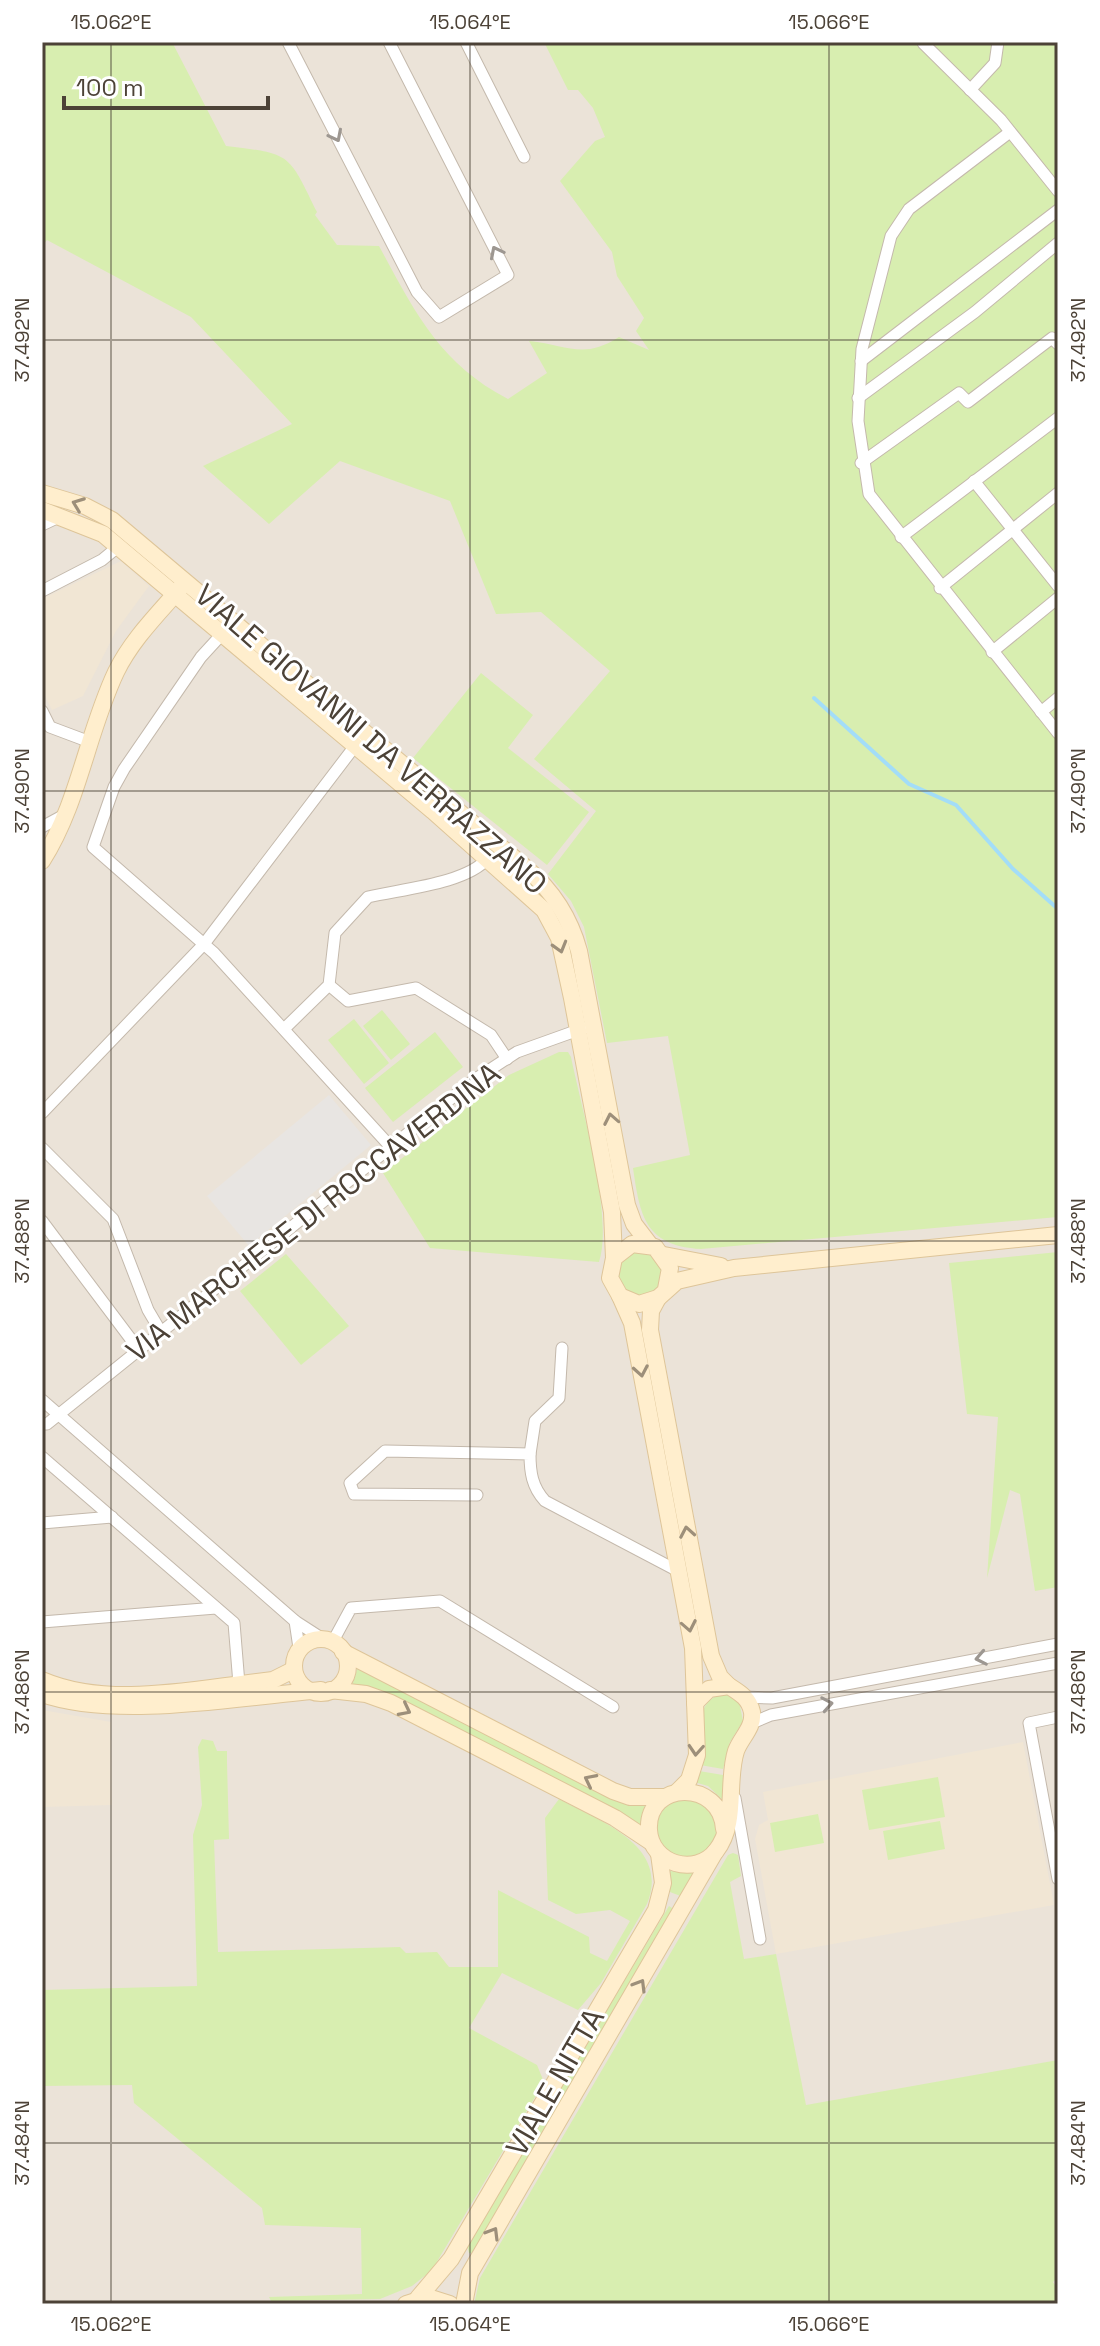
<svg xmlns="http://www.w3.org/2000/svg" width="1100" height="2346" font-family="'Space Grotesk',sans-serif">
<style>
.residential{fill:#ebe3d8}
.education{fill:#f1e6d4}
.green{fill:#d8eeb0}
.parking{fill:#e8e5e2}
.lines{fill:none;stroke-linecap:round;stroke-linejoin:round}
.stream{stroke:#a3ddf8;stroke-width:4}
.street-casing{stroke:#c4b9ac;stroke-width:13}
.secondary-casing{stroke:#dec599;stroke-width:18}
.street{stroke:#fff;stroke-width:11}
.secondary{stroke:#ffeecd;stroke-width:16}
.oneway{stroke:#9d9791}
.oneway2{stroke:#9d8f7a}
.ticks{fill:none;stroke:#4c4237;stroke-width:2;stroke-opacity:0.45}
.labels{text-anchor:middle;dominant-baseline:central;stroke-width:6;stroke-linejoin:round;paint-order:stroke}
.street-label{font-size:30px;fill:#4c4237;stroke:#fff}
.neatline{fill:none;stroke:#4c4237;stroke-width:3}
.ticks-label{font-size:20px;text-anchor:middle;fill:#4c4237}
</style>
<rect width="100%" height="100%" fill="#f7f2eb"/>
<rect class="residential" x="42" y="42" width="1016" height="2262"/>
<g class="education">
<polygon points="121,561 149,586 116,631 83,696 52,710 42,690 42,599"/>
<polygon points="42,1710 111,1722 112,1805 42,1807"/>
<polygon points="1023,1742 1054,1905 776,1954 755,1839 759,1825 768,1820 763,1792"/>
</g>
<g class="green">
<path d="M 42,42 L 172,42 L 226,146 C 292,154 288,153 317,212 L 315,215 L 337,245 L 379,246 C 415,312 439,363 508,399 L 547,373 L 529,341 C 568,345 583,360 619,337 L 649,350 L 636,331 L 644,318 L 617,276 L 612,252 L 560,181 L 595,141 L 605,137 L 593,108 L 578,90 L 568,90 L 544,42 L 1058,42 L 1058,1217 L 701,1249 C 645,1246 640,1216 633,1168 L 690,1155 L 668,1036 L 607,1043 L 584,927 L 571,901 L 548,874 L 596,811 L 534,759 L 610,671 L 541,612 L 496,614 L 450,501 L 340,461 L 269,524 L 203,466 L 292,424 L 191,317 L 47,240 L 42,246 Z"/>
<polygon points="481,673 533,715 508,748 589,812 547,865 413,758"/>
<polygon points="377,752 536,885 558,913 571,943 582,996 543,899 376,755"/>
<polygon points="382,1010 410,1044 391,1060 363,1026"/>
<polygon points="354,1019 389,1063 364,1084 328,1040"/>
<polygon points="435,1032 463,1067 393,1122 365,1088"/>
<path d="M 559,1052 L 568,1052 L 571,1057 C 581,1107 614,1217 599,1262 L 430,1248 L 383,1173 L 509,1075 Z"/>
<polygon points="649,1250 664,1268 658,1291 643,1298 621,1289 616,1266 625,1253"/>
<polygon points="1058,1252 1058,1587 1035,1591 1020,1494 1010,1490 987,1578 998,1417 967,1414 949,1263"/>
<polygon points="286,1254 349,1326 301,1365 240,1291"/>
<polygon points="358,1666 645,1805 640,1825 352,1686"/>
<path d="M 726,1694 L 739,1701 L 743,1721 L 730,1742 L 723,1769 L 700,1765 C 701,1739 692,1697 726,1694 Z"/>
<path d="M 202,1739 L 213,1741 L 217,1751 L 227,1751 L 227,1762 L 229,1839 L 214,1840 L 218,1952 L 400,1947 L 406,1953 L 437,1952 L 449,1967 L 498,1967 L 498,1890 L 589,1937 L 590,1953 L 607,1961 L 630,1921 L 610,1910 L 576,1914 L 548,1900 L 545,1818 L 559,1799 C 599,1821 671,1845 647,1904 L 601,1983 L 578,2010 L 502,1973 L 469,2028 L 537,2065 L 544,2082 L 432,2270 L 412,2286 L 380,2299 L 271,2301 L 269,2297 L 362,2294 L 361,2228 L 265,2225 L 262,2208 L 134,2103 L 132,2085 L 42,2086 L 42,1990 L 197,1986 L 193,1835 L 202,1805 L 198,1747 Z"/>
<polygon points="699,1771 723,1775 723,1800 708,1786 694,1782"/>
<polygon points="938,1777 945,1817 869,1830 862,1790"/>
<circle cx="687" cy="1828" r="30"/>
<polygon points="818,1814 824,1843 775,1852 770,1823"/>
<polygon points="940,1821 945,1849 888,1860 883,1831"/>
<polygon points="733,1853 738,1855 741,1876 730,1882 744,1959 776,1954 806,2105 1058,2060 1058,2278 1053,2282 1058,2289 1058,2304 474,2304 480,2278 728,1855"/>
<polygon points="670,1871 696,1873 683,1897 670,1892"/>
<polygon points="669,1906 675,1910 474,2253 469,2253 467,2246"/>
</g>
<polygon class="parking" points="329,1095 371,1145 249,1246 207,1196"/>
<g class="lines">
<polyline class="stream" points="814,698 909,784 956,805 1013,869 1058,909"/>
<g class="street-casing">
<g id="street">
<polyline points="288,42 417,292 439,317 508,275 389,42"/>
<polyline points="466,42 524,157"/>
<polyline points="923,43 1001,120 1058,191"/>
<polyline points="970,90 995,63 998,42"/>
<polyline points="1010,132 909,209 891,236 862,349 858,421 869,494 1058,733"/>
<polyline points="861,361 1058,210"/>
<polyline points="858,398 975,312 1058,243"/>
<polyline points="861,463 959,393 968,402 1052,338 1058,344"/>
<polyline points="974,481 1058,586"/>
<polyline points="42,525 61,516"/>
<polyline points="901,537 1058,418"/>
<polyline points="940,588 1058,493"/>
<polyline points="42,591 102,560 119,546"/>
<polyline points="223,633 201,657 124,769 114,787 93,847 214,953 389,1145"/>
<polyline points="992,652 1058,598"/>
<polyline points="42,711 50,727 90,742"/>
<polyline points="1041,712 1058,698"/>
<polyline points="42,827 66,814"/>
<polyline points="329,985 348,1001 416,988 491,1035 507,1059"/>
<path d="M 284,1029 L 329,985 L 335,933 L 368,897 C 401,889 466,884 488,858"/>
<polyline points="42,1113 204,944 358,742"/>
<polyline points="42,1148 113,1219 148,1310 161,1332"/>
<polyline points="42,1221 139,1350"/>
<polyline points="42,1400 295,1621 326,1641"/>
<polyline points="42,1424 47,1424 474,1080 517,1052 584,1028"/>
<polyline points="530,1454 535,1421 559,1398 562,1348"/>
<polyline points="42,1457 234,1623 239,1684"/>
<path d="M 477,1495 L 354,1494 L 350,1483 L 385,1451 L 530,1454 C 530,1472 532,1487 545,1501 L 678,1571"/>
<polyline points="42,1523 112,1517"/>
<polyline points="295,1621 299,1648"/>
<polyline points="42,1622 216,1608"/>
<polyline points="332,1643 351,1608 440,1601 613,1707"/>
<polyline points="745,1697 772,1698 1058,1644"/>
<polyline points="1058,1717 1029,1723 1058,1879"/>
<polyline points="752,1723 771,1715 1058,1663"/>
<polyline points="735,1798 760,1939"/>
</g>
</g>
<g class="secondary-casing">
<g id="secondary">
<path d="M 42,493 L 85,506 L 112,520 L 527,869 C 554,892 570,918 579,951 L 627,1205 L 634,1224 L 650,1245"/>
<polyline points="42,510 103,534 433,811 544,910 559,938 572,998 612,1212 614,1258"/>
<path d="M 42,861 C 79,803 87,733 116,672 C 132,639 159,613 183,585"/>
<polyline points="664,1255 721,1266"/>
<polyline points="666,1289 670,1268 655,1247 632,1244 614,1258 610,1278 620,1296 639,1304 658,1298 677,1281 734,1268 1058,1235"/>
<polyline points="620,1296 632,1323 693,1648 697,1755 689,1780 678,1791"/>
<polyline points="658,1298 651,1311 650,1330 711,1656 720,1677 729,1686"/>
<circle cx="321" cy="1666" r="27"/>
<polyline points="343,1652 613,1791 630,1797 665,1797"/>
<path d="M 42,1680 C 107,1708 189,1690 257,1682 L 273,1680 L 293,1670"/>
<polyline points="330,1690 366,1694 391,1703 615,1818 651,1842"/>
<path d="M 42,1694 C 118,1720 240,1697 321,1690"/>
<path d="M 695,1703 L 709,1689 L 729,1686 C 740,1693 749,1698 752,1712 C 754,1728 741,1737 736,1751 C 726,1782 738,1823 716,1851 C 695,1877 651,1864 649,1830 C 646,1780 721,1779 724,1829"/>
<polyline points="418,2298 451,2259 656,1910 663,1883 659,1854"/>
<polyline points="406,2304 428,2297 450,2304"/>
<polyline points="464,2304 470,2273 715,1852"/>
</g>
</g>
<use href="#street" class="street"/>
<use href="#secondary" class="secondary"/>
</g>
<defs><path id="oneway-chevron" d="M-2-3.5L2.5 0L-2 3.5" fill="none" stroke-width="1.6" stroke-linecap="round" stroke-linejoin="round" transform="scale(2)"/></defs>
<g class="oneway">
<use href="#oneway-chevron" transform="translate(336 136) rotate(63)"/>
<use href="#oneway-chevron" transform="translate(496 252) rotate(-117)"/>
<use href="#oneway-chevron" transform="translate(981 1658) rotate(169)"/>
<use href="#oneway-chevron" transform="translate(827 1704) rotate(-10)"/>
</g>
<g class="oneway2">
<use href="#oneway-chevron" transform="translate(78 504) rotate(-159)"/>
<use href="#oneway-chevron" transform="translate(560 947) rotate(74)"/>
<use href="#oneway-chevron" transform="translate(611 1119) rotate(-101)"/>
<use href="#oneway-chevron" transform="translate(641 1371) rotate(80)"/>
<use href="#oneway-chevron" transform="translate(687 1532) rotate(-100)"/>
<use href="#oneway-chevron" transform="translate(689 1626) rotate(79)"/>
<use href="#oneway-chevron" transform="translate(405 1710) rotate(27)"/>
<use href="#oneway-chevron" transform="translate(696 1750) rotate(94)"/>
<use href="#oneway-chevron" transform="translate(590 1780) rotate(-153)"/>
<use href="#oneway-chevron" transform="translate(640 1985) rotate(-59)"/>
<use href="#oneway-chevron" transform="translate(493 2233) rotate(-59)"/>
</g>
<path class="ticks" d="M 111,42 L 111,2304M 470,42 L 470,2304M 829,42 L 829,2304M 42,340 L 1058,340M 42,791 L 1058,791M 42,1241 L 1058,1241M 42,1692 L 1058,1692M 42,2143 L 1058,2143"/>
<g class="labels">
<g class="street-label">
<text transform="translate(371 739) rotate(41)">VIALE GIOVANNI DA VERRAZZANO</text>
<text transform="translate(313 1212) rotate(-38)">VIA MARCHESE DI ROCCAVERDINA</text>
<text transform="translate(555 2082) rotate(-60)">VIALE NITTA</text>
</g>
</g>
<rect width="1100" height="2346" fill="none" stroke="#ffffff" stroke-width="88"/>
<path d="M64 96v12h204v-12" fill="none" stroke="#4c4237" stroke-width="4"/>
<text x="76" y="96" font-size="24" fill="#4c4237" stroke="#ffffff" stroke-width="6" paint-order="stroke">100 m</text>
<rect x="44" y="44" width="1012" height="2258" class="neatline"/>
<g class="ticks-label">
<text x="111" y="29">15.062°E</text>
<text x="470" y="29">15.064°E</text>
<text x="829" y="29">15.066°E</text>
<text transform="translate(22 340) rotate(-90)" y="7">37.492°N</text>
<text transform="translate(1078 340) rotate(-90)" y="7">37.492°N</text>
<text transform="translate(22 791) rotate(-90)" y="7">37.490°N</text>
<text transform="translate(1078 791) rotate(-90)" y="7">37.490°N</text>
<text transform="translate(22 1241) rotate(-90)" y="7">37.488°N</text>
<text transform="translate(1078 1241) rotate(-90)" y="7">37.488°N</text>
<text transform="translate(22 1692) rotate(-90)" y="7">37.486°N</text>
<text transform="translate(1078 1692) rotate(-90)" y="7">37.486°N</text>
<text transform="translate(22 2143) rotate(-90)" y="7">37.484°N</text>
<text transform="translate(1078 2143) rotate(-90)" y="7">37.484°N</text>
<text x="111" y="2331">15.062°E</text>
<text x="470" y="2331">15.064°E</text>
<text x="829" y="2331">15.066°E</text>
</g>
</svg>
